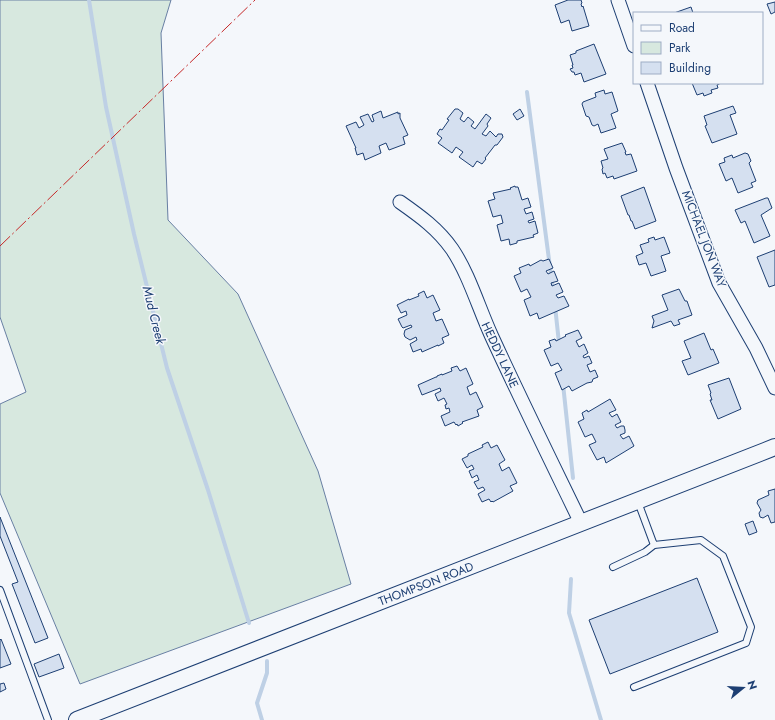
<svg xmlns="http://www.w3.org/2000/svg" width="775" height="720" font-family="Jost,sans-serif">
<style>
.green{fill:#d7e8df;stroke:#687fa3}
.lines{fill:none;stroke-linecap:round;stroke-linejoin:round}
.stream{stroke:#bed0e5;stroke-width:4}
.building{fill:#d5e0f0;stroke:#1d3f73}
.service-casing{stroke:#1d3f73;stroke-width:8}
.minor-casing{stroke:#1d3f73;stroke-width:15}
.tertiary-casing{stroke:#1d3f73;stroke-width:18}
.service{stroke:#f4f7fb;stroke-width:6}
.minor{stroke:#f4f7fb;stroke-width:13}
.tertiary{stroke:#f4f7fb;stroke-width:16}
.power{stroke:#c62828;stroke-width:1;stroke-dasharray:14 3 2 3;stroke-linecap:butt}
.labels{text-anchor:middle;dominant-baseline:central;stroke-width:3;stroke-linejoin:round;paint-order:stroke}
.street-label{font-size:12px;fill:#1d3f73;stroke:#f4f7fb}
.water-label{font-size:13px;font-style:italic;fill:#1d3f73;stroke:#f4f7fb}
</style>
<rect width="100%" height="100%" fill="#f4f7fb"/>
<polygon class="green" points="0,0 171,0 161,33 168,220 238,294 318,471 351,584 80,684 0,493 0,404 26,392 0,317"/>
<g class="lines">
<g class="stream">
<polyline points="89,0 106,107 134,234 167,368 208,490 249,623"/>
<polyline points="527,92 553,290"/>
<polyline points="555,306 559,343"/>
<polyline points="563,384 573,478"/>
<polyline points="571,579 569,613 601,720"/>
<polyline points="262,720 257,703 267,673 267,661"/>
</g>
</g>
<g class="building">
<polygon points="568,0 581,0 582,3 581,4 582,7 583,6 589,26 572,31 569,20 561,23 555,5"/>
<polygon points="775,2 775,12 771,14 767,4"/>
<polygon points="691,7 693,13 674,13"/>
<polygon points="594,44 606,74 584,82 581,73 575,75 574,72 572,72 570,69 573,68 572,65 573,65 570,55 576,53 576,51"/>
<polygon points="692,83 721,83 717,85 718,88 711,90 712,93 704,96 703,93 697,95"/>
<polygon points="604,90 605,94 612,92 618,111 611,114 616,128 601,133 598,124 594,126 592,125 589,117 586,116 582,104 583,102 596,97 595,93"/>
<polygon points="733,106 736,113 730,115 737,134 712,143 705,126 707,125 704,116"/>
<polygon points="455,109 458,109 463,113 460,119 464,122 468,117 474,122 471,126 475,129 486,114 491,118 487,124 488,126 482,134 486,136 490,131 496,137 498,134 502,134 503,137 497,145 495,145 492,149 485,158 486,159 482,164 477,161 473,167 459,157 463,152 456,147 452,153 438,143 442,138 437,134 440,129 442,130 449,120 447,119"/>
<polygon points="520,109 524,116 517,120 513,114"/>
<polygon points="381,111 383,118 398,112 398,114 400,113 400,118 408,135 403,137 405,144 389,150 386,143 379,146 381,153 365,160 363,153 357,155 355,148 356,148 346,126 356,122 359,128 364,125 360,117 368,114 372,122 374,121 372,115"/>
<polygon points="622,143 626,152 625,152 626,155 631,154 637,171 614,179 613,176 607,178 605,173 603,174 602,169 603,168 601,161 608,159 604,149"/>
<polygon points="745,153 748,154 751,161 749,163 756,181 751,183 753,187 738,193 732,178 726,181 719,164 725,162 724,158 732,155 733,158"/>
<polygon points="515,186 515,187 518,187 522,200 528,198 531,207 524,209 526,214 532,212 534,219 528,221 529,223 535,221 538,233 533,235 534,237 517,241 517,243 510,245 509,239 501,241 497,225 503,223 501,215 493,217 488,201 495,199 493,193 511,189 510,188"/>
<polygon points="644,187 656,221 635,229 632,221 631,221 629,215 628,215 621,196"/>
<polygon points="766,198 768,198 772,208 761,215 770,236 754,243 745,221 741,223 735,210"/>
<polygon points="654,237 655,240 664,237 670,253 661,256 666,271 651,276 646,263 639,265 636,256 643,253 640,245 649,242 648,239"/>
<polygon points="775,250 775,285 769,287 757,257"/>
<polygon points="549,259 553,268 546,271 548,274 554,271 558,281 551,283 552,286 559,283 563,292 556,295 558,298 564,296 569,306 539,319 537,313 530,316 524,300 531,297 527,289 521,292 514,276 521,273 519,268 529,264 530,266 541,260 543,261"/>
<polygon points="679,289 685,301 687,301 692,315 678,320 680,324 674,326 671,321 652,328 654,321 652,316 668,310 662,295"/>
<polygon points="424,291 427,298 433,295 440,310 433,313 436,321 442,319 449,335 442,338 444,343 438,346 438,345 422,352 421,349 413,352 410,344 417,340 416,337 410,340 405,337 404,334 405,330 412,327 411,325 403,328 402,327 398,319 407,315 406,311 401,313 397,305 409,299 409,300 419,296 418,294"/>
<polygon points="578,330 582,338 576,341 579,347 584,344 588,353 583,356 584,358 589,356 592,363 587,365 590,372 595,370 598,377 593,379 592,382 587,383 572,391 569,386 562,390 555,373 562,370 558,363 551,366 544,350 551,347 549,341 555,339 556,341 566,336 565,335"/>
<polygon points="704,333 711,350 713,349 719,363 688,375 682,361 691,358 684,341"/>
<polygon points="457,366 460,371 466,368 473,384 467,387 470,395 476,392 483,407 477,410 479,416 462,422 463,423 458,426 457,424 456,425 454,422 445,426 441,416 450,412 449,408 446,409 445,405 447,404 444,398 438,401 435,394 441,391 440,388 422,395 418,385 436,377 437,377 437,376 442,374 442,375 452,371 451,368"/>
<polygon points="729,378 741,409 718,419 710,400 712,400 710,394 711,393 708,385"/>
<polygon points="610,399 616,410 609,413 612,417 617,414 621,422 615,425 617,428 621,426 624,426 625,430 625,433 620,435 623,439 629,436 634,446 606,463 604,457 597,460 589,445 596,442 592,434 585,437 578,422 584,419 582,413 587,410 588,412"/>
<polygon points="488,442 491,448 497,445 505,460 499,464 502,471 509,467 517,483 510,486 513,491 493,502 492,501 491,502 489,499 482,502 478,494 485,490 483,487 478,489 474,482 479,480 477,475 472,478 469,471 474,469 472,465 467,468 462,459 468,456 468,454 483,447 482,445"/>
<polygon points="775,489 775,522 771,523 768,515 763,518 760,517 759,513 761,510 757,503 758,500 769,495 768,491"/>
<polygon points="0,517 48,638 35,643 12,584 18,582 0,536"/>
<polygon points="753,521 757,532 749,535 745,524"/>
<polygon points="697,578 718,632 610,674 589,620"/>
<polygon points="1,639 11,664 0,668 0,640"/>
<polygon points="59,654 64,668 39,677 34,664"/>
<polygon points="4,683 6,689 0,692 0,684"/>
</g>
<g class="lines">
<g class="service-casing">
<g id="service">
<polyline points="613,567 645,552 654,545"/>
<polyline points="0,590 48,720"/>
<polyline points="634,687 746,643 751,627 723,556 701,540 654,545 638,502"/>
</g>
</g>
<g class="minor-casing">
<g id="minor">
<polyline points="618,0 634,46"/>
<polyline points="647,83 676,168 719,283 756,348 775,388"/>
<path d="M 400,202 C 420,216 438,229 452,249 C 469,274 479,309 492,337 C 521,400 551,461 581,523"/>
</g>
</g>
<g class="tertiary-casing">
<polyline id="tertiary" points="77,720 775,447"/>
</g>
<use href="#service" class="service"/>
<use href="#minor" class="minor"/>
<use href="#tertiary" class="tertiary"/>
<polyline class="power" points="0,246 255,0"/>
</g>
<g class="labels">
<g class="street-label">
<text transform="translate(704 239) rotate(69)">MICHAEL JON WAY</text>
<text transform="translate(500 355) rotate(65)">HEDDY LANE</text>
<text transform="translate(426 584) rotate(-21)">THOMPSON ROAD</text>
</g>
<g class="water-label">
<text transform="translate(154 315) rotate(76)">Mud Creek</text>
</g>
</g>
<rect x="633" y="12" width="130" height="72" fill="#f4f7fb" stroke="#9eadc5"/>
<rect x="641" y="25" width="20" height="6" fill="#f4f7fb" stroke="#9eadc5"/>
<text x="669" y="32" font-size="12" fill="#1d3f73">Road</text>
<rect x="641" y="42" width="20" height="12" fill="#d7e8df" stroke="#9eadc5"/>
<text x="669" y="52" font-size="12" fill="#1d3f73">Park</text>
<rect x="641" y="62" width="20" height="12" fill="#d5e0f0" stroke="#9eadc5"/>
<text x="669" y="72" font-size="12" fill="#1d3f73">Building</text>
<g transform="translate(743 688) rotate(72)" stroke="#f4f7fb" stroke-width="3" paint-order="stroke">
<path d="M0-3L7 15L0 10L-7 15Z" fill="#1d3f73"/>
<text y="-6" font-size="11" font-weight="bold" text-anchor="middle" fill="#1d3f73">N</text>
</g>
</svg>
